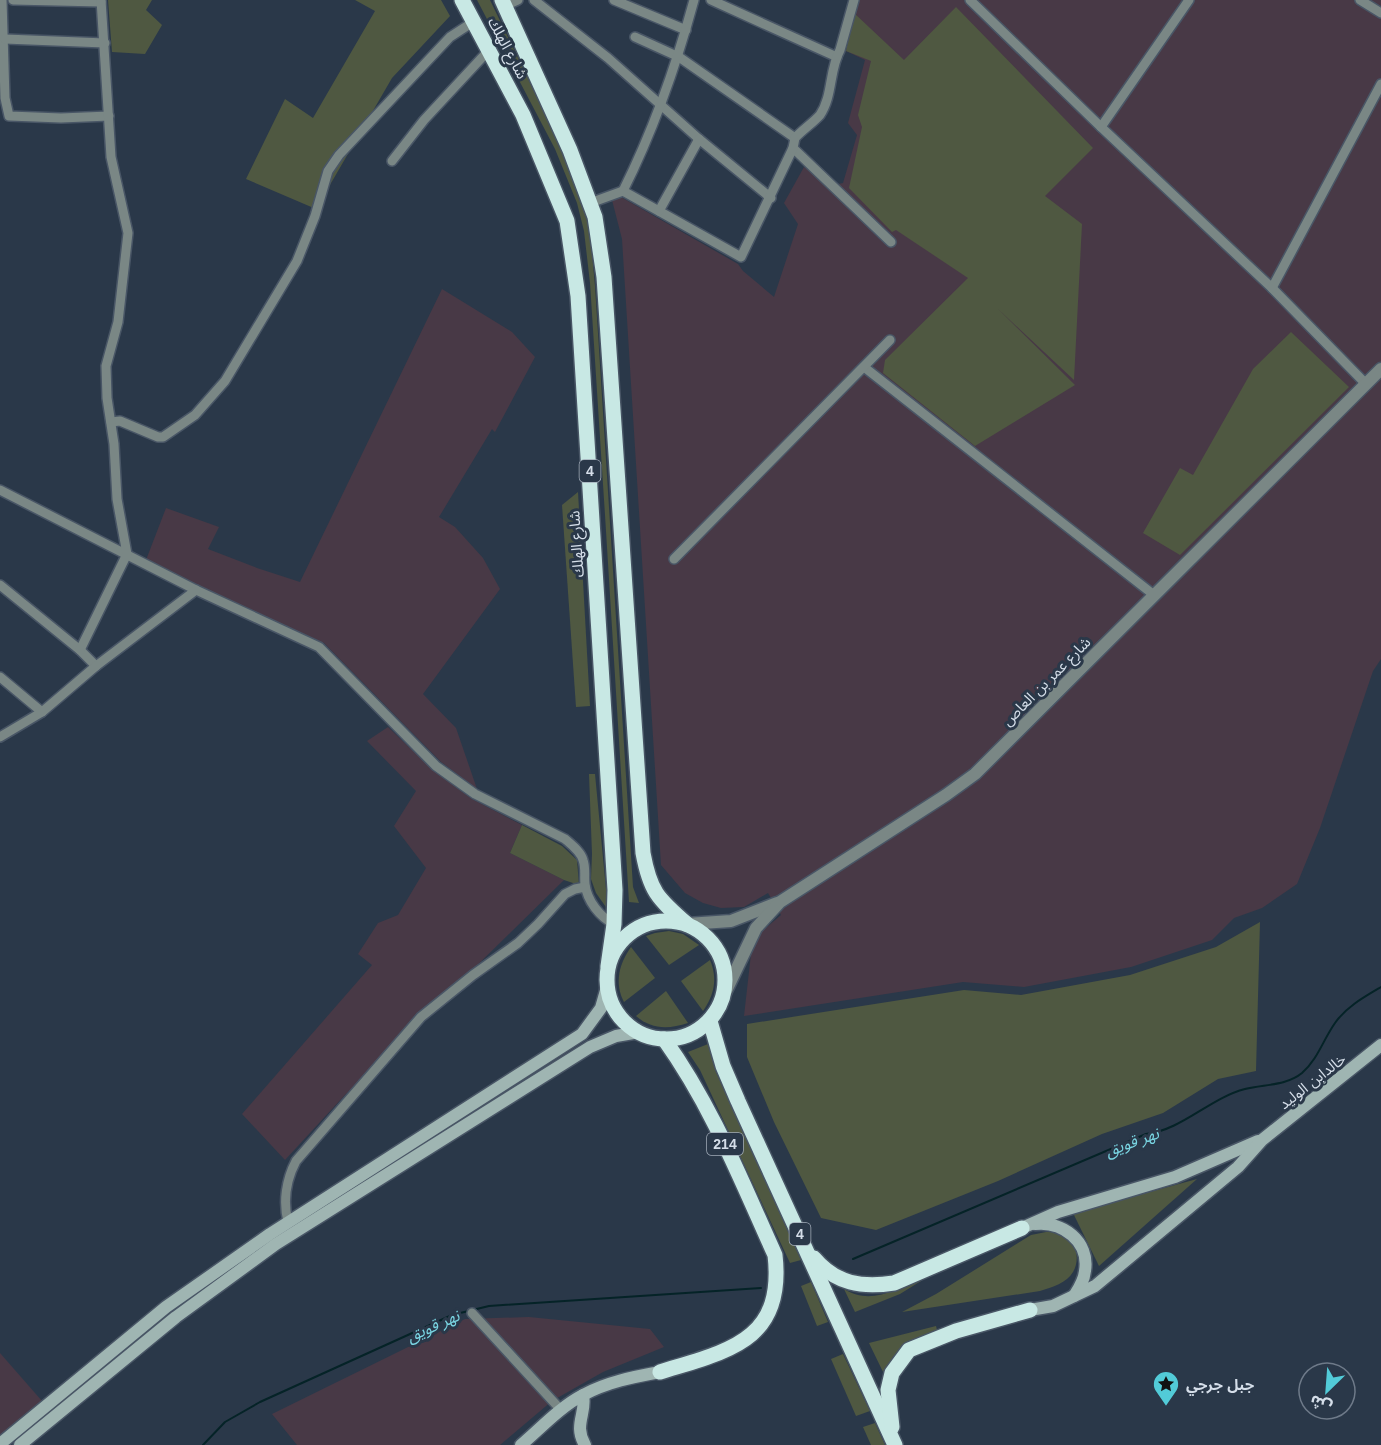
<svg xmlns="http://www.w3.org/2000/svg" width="1381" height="1445" font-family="Arial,'Noto Sans Arabic',sans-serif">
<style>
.industrial{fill:#483946}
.green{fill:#4f5841}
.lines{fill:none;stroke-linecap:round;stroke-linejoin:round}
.stream{stroke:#052327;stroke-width:2}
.minor-casing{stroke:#495666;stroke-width:12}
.tertiary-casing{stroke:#495666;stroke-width:15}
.secondary-casing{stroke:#495666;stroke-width:15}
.trunk-casing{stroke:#495666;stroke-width:18}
.minor{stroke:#7a8785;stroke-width:9}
.tertiary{stroke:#7a8785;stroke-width:12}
.secondary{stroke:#9fb5b2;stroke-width:12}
.trunk{stroke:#c8e8e4;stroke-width:15}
.labels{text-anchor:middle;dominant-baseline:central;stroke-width:6;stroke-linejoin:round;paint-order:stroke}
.shield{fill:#2a3849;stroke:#a2acb9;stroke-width:1.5}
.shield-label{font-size:14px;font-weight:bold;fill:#d5dee9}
.street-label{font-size:15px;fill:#d5dee9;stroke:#2a3849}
.poi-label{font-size:15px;font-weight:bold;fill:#d5dee9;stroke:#2a3849;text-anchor:start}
.water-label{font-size:16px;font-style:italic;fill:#7ad6e3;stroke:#2a3849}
</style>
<rect width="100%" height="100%" fill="#2a3849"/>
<g class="industrial">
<polygon points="857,0 1381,0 1381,659 1373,671 1320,828 1297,884 1262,908 1234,918 1212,940 1131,967 1024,987 963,982 744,1016 752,945 761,932 781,915 768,893 744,907 721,908 703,903 685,893 661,865 622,239 612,200 621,197 738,264 743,271 774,297 798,224 784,203 804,167 833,185 843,183 857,135 848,123 865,60 846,51"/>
<polygon points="442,289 512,332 535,357 495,432 492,429 439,517 455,527 483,558 500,589 423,694 456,728 477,789 441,762 324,643 227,599 146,560 166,508 219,527 208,549 257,568 300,582"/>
<polygon points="388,727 433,770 472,799 522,825 510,853 564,880 345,1095 285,1160 242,1114 372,965 358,954 378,923 398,915 426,868 394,826 416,791 367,741"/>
<polygon points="529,1317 650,1329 664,1347 603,1372 552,1401 500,1445 297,1445 272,1414 465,1319"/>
<polygon points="0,1353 42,1401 0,1437"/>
</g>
<g class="green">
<polygon points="108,0 152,0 146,10 162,25 145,54 112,52"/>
<polygon points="355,0 441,0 450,16 392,78 316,209 246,179 285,99 313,118 375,11"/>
<polygon points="477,0 490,0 561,147 582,202 590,232 595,286 633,887 639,903 629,902 605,515 590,283 584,231 577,203 555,149"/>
<polygon points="956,7 1093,148 1045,196 1082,224 1074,380 997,308 1075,385 975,446 883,373 885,360 968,278 896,230 892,232 849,188 862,127 858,115 871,61 846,51 854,13 904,60"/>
<polygon points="1291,332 1349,387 1180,555 1143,533 1180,468 1193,475 1253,369"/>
<polygon points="578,492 590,706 576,707 562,505"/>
<polygon points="589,774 595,774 608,910 596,893 591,879 592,854"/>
<polygon points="522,825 562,846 577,860 579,885 564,880 510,853"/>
<polygon points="1260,922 1256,1071 1218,1079 1163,1113 1102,1134 998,1181 876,1230 821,1218 774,1122 747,1057 747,1024 964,990 1021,995 1130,975 1216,947"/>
<polygon points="669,931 683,934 699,945 669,965 646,936 655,933"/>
<path d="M 631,947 L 655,978 L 624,1002 C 614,983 619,964 631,947 Z"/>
<path d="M 710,960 C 718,979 714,995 703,1011 L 681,981 Z"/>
<path d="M 666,991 L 688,1023 C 669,1029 652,1030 636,1016 Z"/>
<polygon points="708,1044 716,1072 801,1260 790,1263 700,1070 688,1052"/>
<polygon points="1197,1179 1099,1266 1073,1213"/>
<path d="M 1046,1232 C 1050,1232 1056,1232 1060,1233 C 1076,1237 1081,1259 1073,1272 C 1067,1283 1052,1287 1040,1291 L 902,1312 L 936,1294 L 1031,1235 Z"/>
<path d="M 922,1278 L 921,1281 L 900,1294 L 855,1312 L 844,1289 C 871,1306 896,1289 922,1278 Z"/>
<polygon points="811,1282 828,1322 817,1326 801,1286"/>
<path d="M 936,1326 L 937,1330 C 913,1342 894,1347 884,1374 L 869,1343 Z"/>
<polygon points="843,1354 870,1411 856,1416 831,1359"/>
<polygon points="875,1423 885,1445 871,1445 863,1427"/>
</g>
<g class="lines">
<g class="stream">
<path d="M 853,1259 L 1146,1134 C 1182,1130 1210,1098 1245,1089 C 1264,1084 1286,1086 1302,1073 C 1318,1059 1323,1040 1335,1023 C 1346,1007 1364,997 1381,987"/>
<polyline points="203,1445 225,1422 260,1402 452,1315 489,1306 761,1288"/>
</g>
<g class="minor-casing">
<g id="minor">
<polyline points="2,0 5,98 9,116 61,118 109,116"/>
<polyline points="13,0 101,2"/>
<polyline points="534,0 608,58 699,139 771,198"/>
<polyline points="614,0 686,30"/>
<polyline points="711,0 837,57"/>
<polyline points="970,0 1101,127 1272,288 1366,384"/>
<polyline points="1360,0 1381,13"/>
<polyline points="505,6 518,0"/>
<polyline points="635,37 679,57 795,138"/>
<polyline points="5,39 105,43"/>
<polyline points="1101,127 1189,0"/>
<polyline points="793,148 891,242"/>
<polyline points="392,161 424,120 489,50"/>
<path d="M 623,191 C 654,129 676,66 694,0"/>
<path d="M 590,203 L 623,191 L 741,257 L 793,148 L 795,138 C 802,130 813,123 820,115 C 833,96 829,70 840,50 L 854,0"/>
<polyline points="659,211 699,139"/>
<polyline points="1272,288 1381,84"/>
<polyline points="864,367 1154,595"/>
<polyline points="111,422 120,421 158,437 163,437 195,415 225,381 297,261 315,216 328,171 339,155 450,37 473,22"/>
<path d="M 0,490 L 196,590 L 319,647 L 436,766 L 475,794 L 565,839 C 572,845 581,852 583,860 C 586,868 584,877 585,884 C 587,901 600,917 614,924"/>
<polyline points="674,559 890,340"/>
<polyline points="0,585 80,650 96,666"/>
<polyline points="80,650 127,554 117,499 114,444 107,398 106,366 118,322 128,233 111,157 101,0"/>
<polyline points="0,677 42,712"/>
<polyline points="0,737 42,712 96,666 196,590"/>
<path d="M 288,1222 C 283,1202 286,1180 296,1161 L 421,1017 L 473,975 L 518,943 L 538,924 L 565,894 L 575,889 L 585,887"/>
<polyline points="472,1313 561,1410"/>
</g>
</g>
<g class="tertiary-casing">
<g id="tertiary">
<polyline points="687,924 731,921 777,903"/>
<polyline points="725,993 756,928 780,902 946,795 975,774 1381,369"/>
</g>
</g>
<g class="secondary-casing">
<g id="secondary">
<path d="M 1035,1224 C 1062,1221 1090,1241 1085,1271 C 1084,1281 1079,1288 1074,1296"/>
<polyline points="1022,1228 1058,1212 1175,1177 1258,1141"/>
<polyline points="1030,1310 1053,1306 1095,1286 1238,1167 1262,1140 1381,1045"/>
<path d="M 583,1395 C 587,1413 573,1425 585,1445"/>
<polyline points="0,1444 166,1307 270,1234 582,1034 601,1008 607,987"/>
<polyline points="20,1445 176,1317 276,1244 590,1047 616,1036 639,1032"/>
<path d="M 521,1445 C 541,1428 560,1407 583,1395 C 607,1382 633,1377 660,1372"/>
</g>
</g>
<g class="trunk-casing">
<g id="trunk">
<polyline points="462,0 523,115 567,221 578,296 615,890 614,924 608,966"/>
<path d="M 502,0 L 570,150 L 595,217 L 604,277 L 643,853 C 650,891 657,898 687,924"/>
<circle cx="666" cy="980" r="59"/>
<polyline points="710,1021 723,1066 738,1101 895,1445"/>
<path d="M 814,1258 C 836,1284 862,1288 894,1283 L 1022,1228"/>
<path d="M 660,1372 C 727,1351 785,1342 775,1255 C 741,1180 712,1106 664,1039"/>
<polyline points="892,1427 888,1390 892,1373 909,1350 956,1331 1030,1310"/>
</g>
</g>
<use href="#minor" class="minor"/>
<use href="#tertiary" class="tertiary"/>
<use href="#secondary" class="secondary"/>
<use href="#trunk" class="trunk"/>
</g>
<defs>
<g id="sight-pin" transform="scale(1.35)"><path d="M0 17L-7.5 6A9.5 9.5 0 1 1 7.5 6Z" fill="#52cbd8" stroke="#2a3849"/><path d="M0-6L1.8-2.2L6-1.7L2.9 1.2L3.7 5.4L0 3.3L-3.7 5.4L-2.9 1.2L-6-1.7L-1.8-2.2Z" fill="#111"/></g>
</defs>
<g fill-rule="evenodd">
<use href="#sight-pin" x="1166" y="1384"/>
</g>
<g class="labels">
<g class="shield">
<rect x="579.5" y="460" width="21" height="22" rx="4.5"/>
<rect x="707" y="1133" width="36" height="22" rx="4.5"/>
<rect x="789.5" y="1223" width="21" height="22" rx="4.5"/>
</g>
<g class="shield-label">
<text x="590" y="471">4</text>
<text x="725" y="1144">214</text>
<text x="800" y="1234">4</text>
</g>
<g class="street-label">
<text transform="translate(508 48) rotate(62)">شارع الهلك</text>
<text transform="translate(576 544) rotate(-94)">شارع الهلك</text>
<text transform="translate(1046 681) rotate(-45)">شارع عمر بن العاص</text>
<text transform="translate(1312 1081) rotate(-38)">خالدابن الوليد</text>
</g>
<g class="poi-label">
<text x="1186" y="1384">جبل جرجي</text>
</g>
<g class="water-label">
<text transform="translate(1132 1142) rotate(-20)">نهر قويق</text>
<text transform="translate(433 1326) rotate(-24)">نهر قويق</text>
</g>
</g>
<g transform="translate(1327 1391) rotate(205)"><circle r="28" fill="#2a3849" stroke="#6e7a89" stroke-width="1.5"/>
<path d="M0-4.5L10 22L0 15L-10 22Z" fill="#52cbd8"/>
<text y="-9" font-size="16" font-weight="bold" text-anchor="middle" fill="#d5dee9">ش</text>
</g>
</svg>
